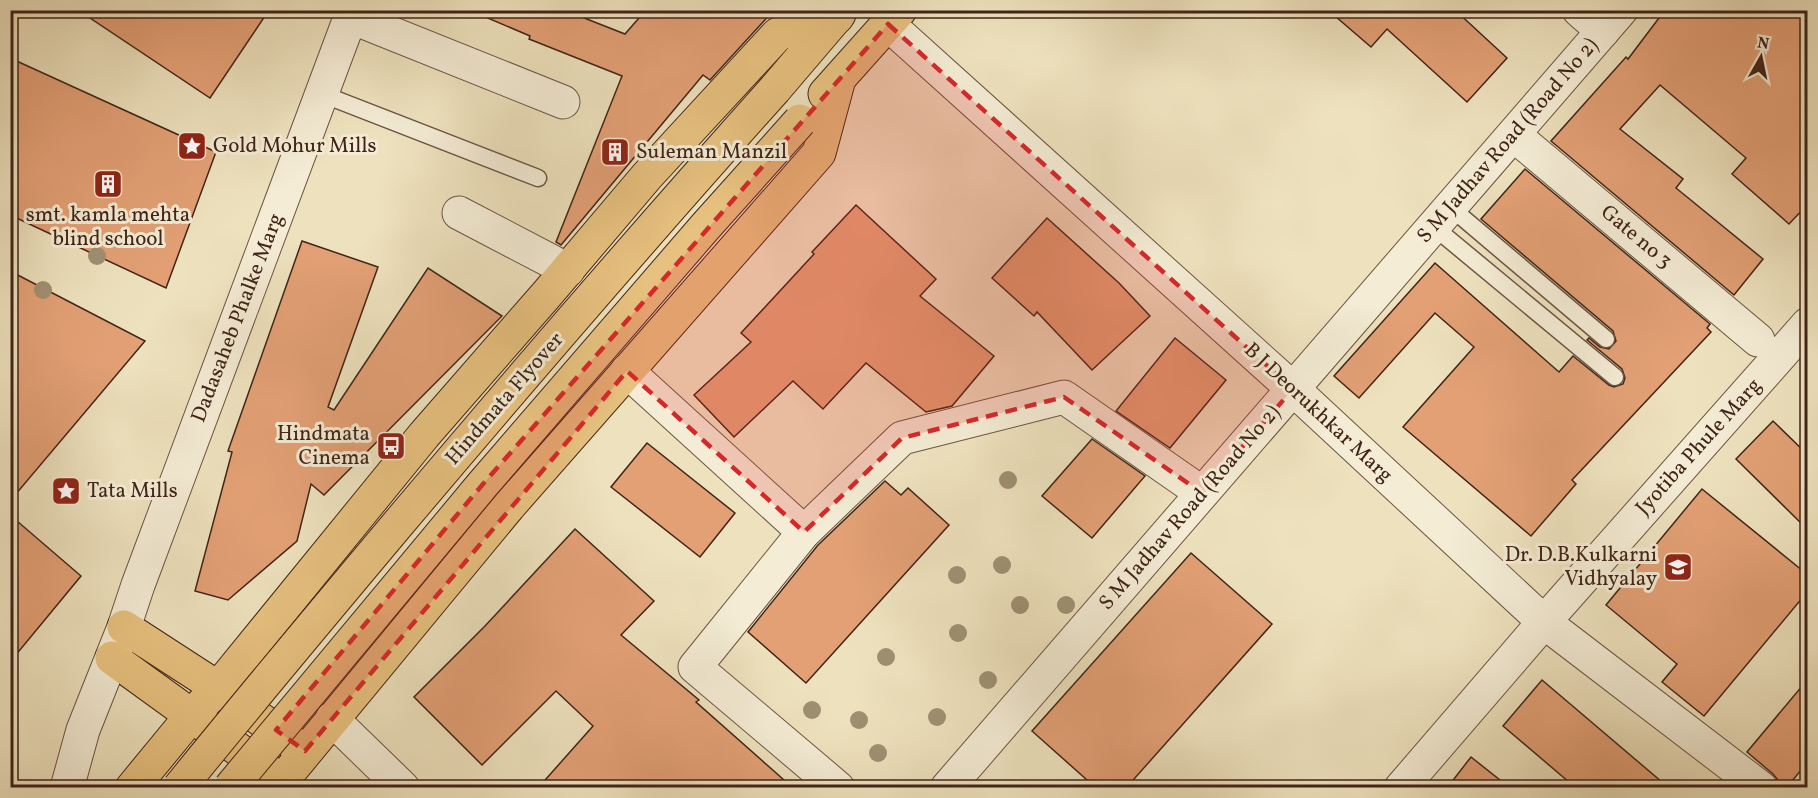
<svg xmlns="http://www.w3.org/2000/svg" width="1818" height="798" font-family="Vollkorn,serif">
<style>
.building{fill:#e3a075;stroke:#402418;stroke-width:1.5}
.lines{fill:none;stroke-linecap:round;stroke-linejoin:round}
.service-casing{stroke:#6c5442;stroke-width:19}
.minor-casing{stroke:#6c5442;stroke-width:35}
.tertiary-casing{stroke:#6c5442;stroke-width:35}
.trunk-casing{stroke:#402418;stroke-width:35}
.service{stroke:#f4ecd5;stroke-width:16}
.minor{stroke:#f4ecd5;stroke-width:33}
.tertiary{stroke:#f4ecd5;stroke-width:33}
.trunk{stroke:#e7c17f;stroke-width:33}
.trunk-bridge-casing{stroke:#402418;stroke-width:35;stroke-linecap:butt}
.trunk-bridge{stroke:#e7c17f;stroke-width:33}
.tree{fill:#9f9073}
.marked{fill:#d62828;fill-opacity:0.2;stroke:#d62828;stroke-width:4.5;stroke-dasharray:12 8;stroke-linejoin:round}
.labels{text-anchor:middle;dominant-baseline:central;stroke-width:6;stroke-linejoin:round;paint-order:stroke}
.street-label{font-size:21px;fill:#402418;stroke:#f4ecd5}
.poi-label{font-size:21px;fill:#402418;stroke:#f4ecd5;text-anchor:start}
</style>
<rect width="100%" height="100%" fill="#eee2be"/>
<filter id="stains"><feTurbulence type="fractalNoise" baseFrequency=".00333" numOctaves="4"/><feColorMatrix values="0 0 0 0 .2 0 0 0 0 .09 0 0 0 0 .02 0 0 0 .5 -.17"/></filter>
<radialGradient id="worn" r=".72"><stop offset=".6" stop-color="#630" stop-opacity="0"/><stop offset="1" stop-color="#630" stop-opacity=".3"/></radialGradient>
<g class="building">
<polygon points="78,10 269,10 210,98"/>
<polygon points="469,10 564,10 625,34 646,10 774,10 710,80 703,75 561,245 556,242 622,76 529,39 530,36"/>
<polygon points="1328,10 1455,10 1507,58 1467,102 1387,29 1371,47"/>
<polygon points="1665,10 1808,10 1808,204 1789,224 1732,174 1746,158 1660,85 1620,129 1683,179 1676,188 1763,259 1734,295 1551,141 1626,57 1628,59"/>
<polygon points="10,58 216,152 166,288 10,215"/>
<polygon points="1525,169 1710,324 1707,328 1711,332 1572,480 1576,484 1531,536 1403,427 1474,347 1435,313 1359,398 1334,376 1435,263 1559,372 1573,356 1609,385 1614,387 1623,384 1625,378 1622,369 1587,340 1589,338 1600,347 1609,349 1616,341 1613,331 1481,219"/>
<polygon points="856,205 936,279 920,296 994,356 952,406 926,412 866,363 823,409 793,381 734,437 694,395 751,342 741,333 814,254 812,252"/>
<polygon points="1047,218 1119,283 1150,316 1092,370 1037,312 1034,316 992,278"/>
<polygon points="302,241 378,267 328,407 334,410 428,268 502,316 324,495 311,484 297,541 228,600 195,591 232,452 228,451"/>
<polygon points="10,271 145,341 10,501"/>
<polygon points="1175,338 1226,380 1170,448 1116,411"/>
<polygon points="1773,421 1808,455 1808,530 1736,459"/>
<polygon points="1092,439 1145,476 1092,538 1042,496"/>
<polygon points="647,443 735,513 700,557 611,487"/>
<polygon points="885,481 901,495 908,488 949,525 806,683 748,632 818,545"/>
<polygon points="1702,489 1808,575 1808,591 1704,716 1662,682 1677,664 1606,605"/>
<polygon points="10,515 81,576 10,662"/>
<polygon points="575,529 654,601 621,635 699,700 696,702 793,788 538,788 593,726 556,691 482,765 414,697 485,626"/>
<polygon points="1191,553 1272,624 1126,788 1096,788 1032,731"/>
<polygon points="1808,679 1808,762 1786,788 1779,788 1778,780 1773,774 1747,752"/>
<polygon points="1542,680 1669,788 1576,788 1503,726"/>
<polygon points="1471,757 1510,788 1447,788"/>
</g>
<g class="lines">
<g class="service-casing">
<g id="service">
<polyline points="322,94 538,178"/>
<polyline points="1450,207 1606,339"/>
<polyline points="1434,227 1615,377"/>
</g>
</g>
<g class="minor-casing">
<g id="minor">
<polyline points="1579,10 1603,31"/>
<polyline points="351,17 563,102"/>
<polyline points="888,24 1293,389 1544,622 1761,788"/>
<polyline points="1514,135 1758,340"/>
<polyline points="459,213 568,270"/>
<polyline points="627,371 804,532"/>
<polyline points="838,788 695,667 804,532 902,438 1064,397 1202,493"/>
<polyline points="947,788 1621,10"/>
<polyline points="1401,788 1544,622 1808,324"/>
</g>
</g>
<g class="tertiary-casing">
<g id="tertiary">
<polyline points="332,719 403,788"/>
<polyline points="67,788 83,730 124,627 138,585 353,10"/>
</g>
</g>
<g class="trunk-casing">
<g id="trunk">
<polyline points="775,89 839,14"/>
<polyline points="825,94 900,10"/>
<polyline points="124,627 218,688 301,749"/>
<polyline points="112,658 275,776"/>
<polyline points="132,788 192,715 218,688 424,435 547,294 647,176 778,34 837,17"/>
<polyline points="276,788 509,506 819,153 839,79"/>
</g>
</g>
<use href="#service" class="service"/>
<use href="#minor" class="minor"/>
<use href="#tertiary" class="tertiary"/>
<use href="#trunk" class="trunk"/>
<g class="trunk-bridge-casing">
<g id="trunk-bridge">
<path d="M 179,788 C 251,699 324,612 397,525 C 521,378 647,232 775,89"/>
<polyline points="230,788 483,484 705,227 800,121"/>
</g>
</g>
<use href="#trunk-bridge" class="trunk-bridge"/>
</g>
<g class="tree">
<circle cx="97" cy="256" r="9"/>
<circle cx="43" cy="290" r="9"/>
<circle cx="1008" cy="480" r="9"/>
<circle cx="1002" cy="565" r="9"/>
<circle cx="957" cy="575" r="9"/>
<circle cx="1020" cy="605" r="9"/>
<circle cx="1066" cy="605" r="9"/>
<circle cx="958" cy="633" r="9"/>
<circle cx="886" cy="657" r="9"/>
<circle cx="988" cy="680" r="9"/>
<circle cx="812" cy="710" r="9"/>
<circle cx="937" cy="717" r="9"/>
<circle cx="859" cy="720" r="9"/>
<circle cx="878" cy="753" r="9"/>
</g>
<path class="marked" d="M 888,24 L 1293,389 L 1202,493 L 1064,397 L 902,438 L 804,532 L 627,371 L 305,751 L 276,730 L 483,484 Z"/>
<defs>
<g id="sight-square" transform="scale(1.5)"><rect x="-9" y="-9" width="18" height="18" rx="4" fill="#8f2418" stroke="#f4ecd5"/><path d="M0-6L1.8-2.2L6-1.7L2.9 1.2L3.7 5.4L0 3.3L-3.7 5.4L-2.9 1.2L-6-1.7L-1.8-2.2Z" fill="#fff"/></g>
<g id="building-square" transform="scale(1.5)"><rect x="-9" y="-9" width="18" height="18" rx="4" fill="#8f2418" stroke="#f4ecd5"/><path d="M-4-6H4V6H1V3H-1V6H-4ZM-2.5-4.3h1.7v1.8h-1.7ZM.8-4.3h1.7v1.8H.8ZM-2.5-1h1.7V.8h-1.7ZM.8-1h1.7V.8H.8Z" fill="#fff"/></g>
<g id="bus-square" transform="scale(1.5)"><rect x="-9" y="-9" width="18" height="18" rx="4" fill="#8f2418" stroke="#f4ecd5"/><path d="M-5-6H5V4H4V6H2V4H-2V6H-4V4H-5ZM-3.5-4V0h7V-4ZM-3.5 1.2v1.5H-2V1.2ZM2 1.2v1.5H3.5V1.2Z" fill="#fff"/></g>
<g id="school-square" transform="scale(1.5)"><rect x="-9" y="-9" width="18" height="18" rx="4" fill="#8f2418" stroke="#f4ecd5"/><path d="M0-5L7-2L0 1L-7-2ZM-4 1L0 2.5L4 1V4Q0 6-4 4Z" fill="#fff"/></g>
</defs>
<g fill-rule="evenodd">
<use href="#sight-square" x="192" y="146"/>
<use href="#building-square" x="615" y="152"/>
<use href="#building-square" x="108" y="184"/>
<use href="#bus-square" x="391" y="446"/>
<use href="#sight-square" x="66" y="491"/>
<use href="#school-square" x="1678" y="567"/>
</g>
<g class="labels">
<g class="street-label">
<text transform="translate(1508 141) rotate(-49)">S M Jadhav Road (Road No 2)</text>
<text transform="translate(1636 237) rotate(40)">Gate no 3</text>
<text transform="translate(238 318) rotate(-69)">Dadasaheb Phalke Marg</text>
<text transform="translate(505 399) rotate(-49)">Hindmata Flyover</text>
<text transform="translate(1318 413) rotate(43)">B J Deorukhkar Marg</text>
<text transform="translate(1699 447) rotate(-48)">Jyotiba Phule Marg</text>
<text transform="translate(1190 508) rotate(-49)">S M Jadhav Road (Road No 2)</text>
</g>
<g class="poi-label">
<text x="213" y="146">Gold Mohur Mills</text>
<text x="636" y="152">Suleman Manzil</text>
<text x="108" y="215" text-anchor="middle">smt. kamla mehta<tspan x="108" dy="24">blind school</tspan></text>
<text x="370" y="434" text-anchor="end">Hindmata<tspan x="370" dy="24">Cinema</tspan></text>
<text x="87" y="491">Tata Mills</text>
<text x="1657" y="555" text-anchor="end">Dr. D.B.Kulkarni<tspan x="1657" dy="24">Vidhyalay</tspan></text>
</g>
</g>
<rect width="1818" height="798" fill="none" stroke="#eee2be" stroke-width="36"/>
<rect x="12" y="12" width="1794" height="774" fill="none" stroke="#402418" stroke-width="3"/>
<rect x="18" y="18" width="1782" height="762" fill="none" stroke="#402418" stroke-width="1.5"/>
<g transform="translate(1761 57) rotate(9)" stroke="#f4ecd5" stroke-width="4.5" paint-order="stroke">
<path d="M0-4.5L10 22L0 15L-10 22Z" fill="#402418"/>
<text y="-9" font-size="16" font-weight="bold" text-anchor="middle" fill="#402418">N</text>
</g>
<rect width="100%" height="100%" filter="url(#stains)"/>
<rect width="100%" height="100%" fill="url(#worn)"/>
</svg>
